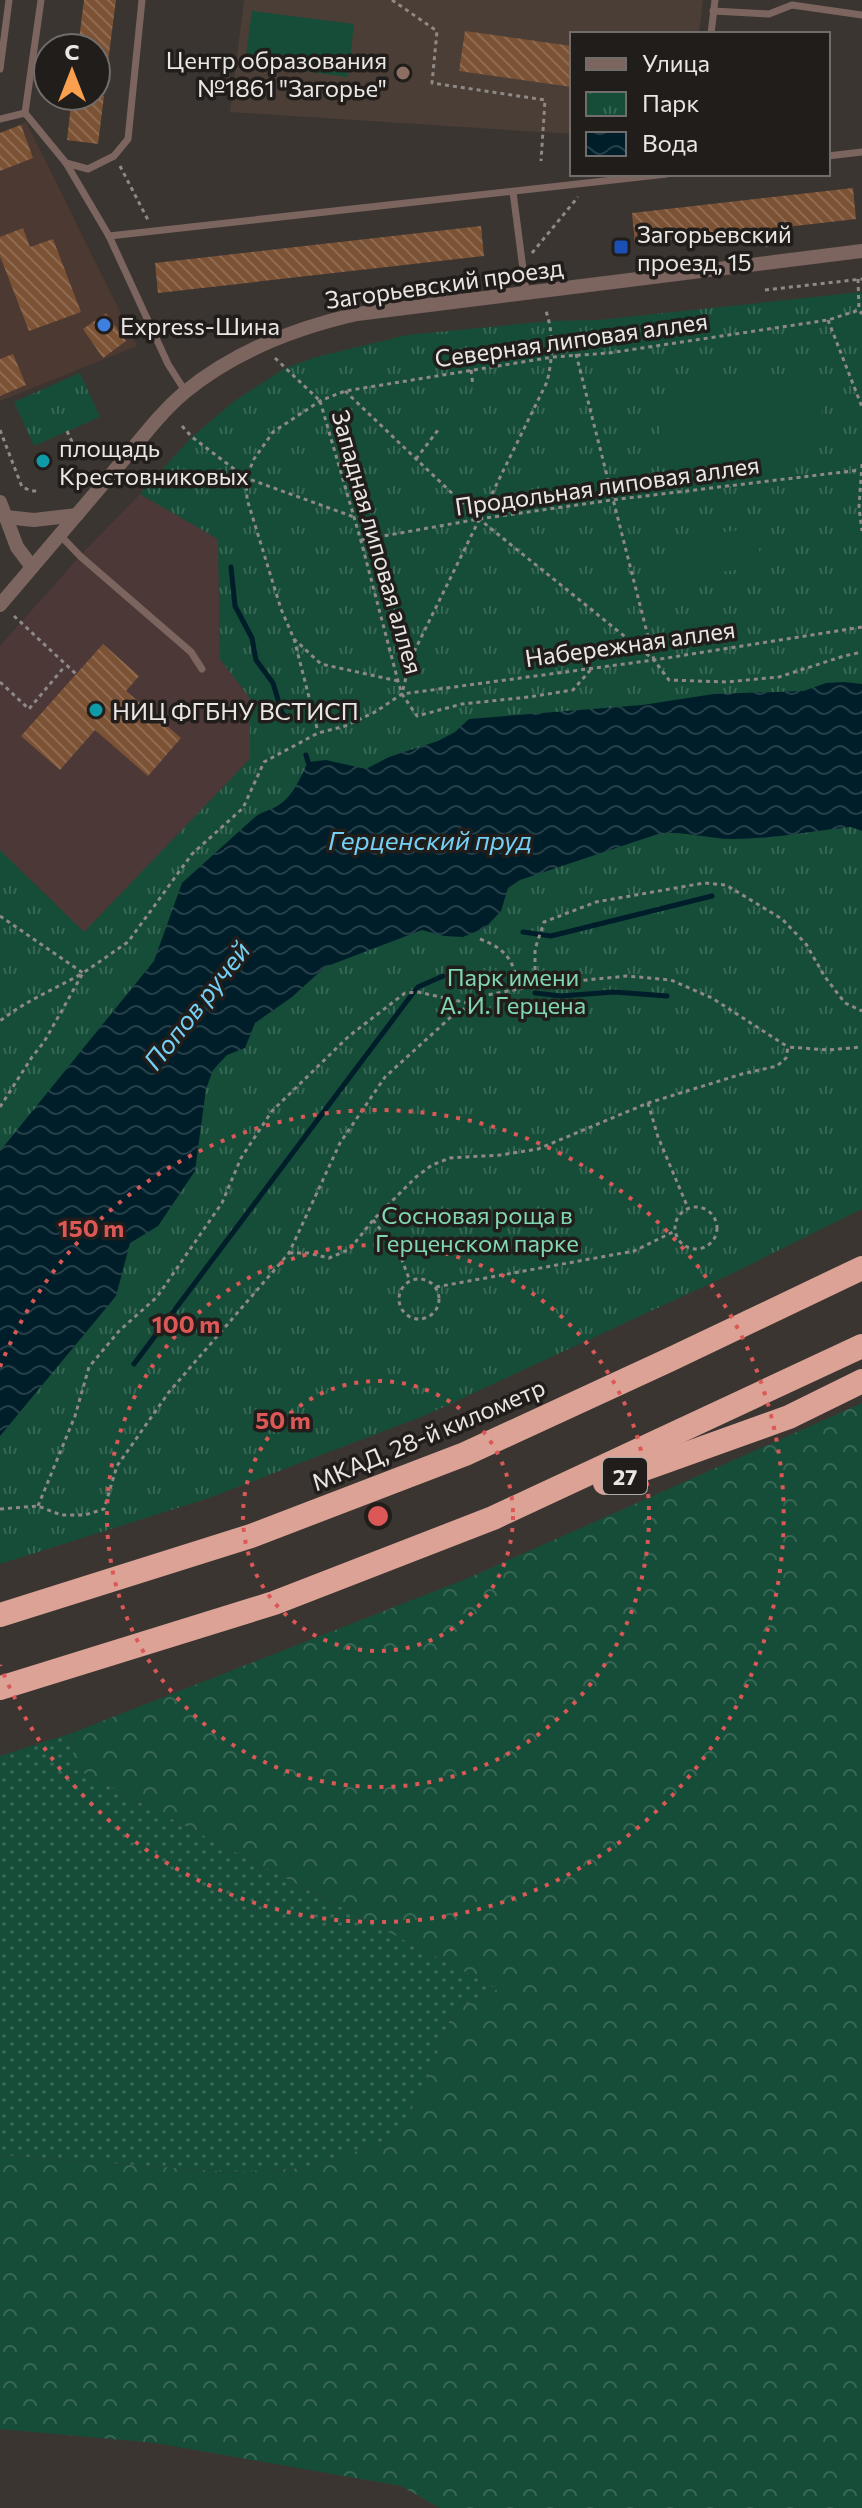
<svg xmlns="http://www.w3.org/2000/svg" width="862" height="2508" font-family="Commissioner,sans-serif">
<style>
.commercial{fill:#4d3838}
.industrial{fill:#4c3931}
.built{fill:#4a3e36}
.grass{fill:url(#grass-dots)}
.forest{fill:url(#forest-crowns)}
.park{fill:url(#park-tufts)}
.garden{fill:#164d38}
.water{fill:url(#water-waves)}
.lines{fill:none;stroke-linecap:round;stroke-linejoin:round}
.stream{stroke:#001e2a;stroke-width:5}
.building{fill:url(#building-back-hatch)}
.path{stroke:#8e8986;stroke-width:3;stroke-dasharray:4 4;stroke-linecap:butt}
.lane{stroke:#7c645f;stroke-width:7}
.street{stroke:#7c645f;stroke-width:14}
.highway{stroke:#dba295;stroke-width:24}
.ring{fill:none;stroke:#db5857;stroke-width:4;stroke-dasharray:4 8}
.education-dot{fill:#8d6e63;stroke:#201d1b;stroke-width:3}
.transit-dot{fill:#1a4fb4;stroke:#201d1b;stroke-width:3}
.shop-dot{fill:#3f7fe0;stroke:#201d1b;stroke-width:3}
.culture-dot{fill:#0f9aa8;stroke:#201d1b;stroke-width:3}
.labels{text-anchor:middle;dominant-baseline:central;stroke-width:7;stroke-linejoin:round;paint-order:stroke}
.shield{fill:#201d1b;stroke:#adaaa8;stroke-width:2}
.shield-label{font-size:22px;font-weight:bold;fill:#eae6e4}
.poi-label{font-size:24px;fill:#eae6e4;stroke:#201d1b;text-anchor:start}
.street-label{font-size:24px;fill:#eae6e4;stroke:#201d1b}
.park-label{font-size:24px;fill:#80d7b0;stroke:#201d1b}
.water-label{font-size:26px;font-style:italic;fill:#74d0f4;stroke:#201d1b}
.centre{fill:#db5857;stroke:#201d1b;stroke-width:4}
.ring-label{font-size:24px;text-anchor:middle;font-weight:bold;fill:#db5857;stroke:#201d1b;stroke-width:7;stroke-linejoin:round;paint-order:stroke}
</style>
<defs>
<pattern id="grass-dots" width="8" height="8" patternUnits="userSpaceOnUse" patternTransform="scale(2)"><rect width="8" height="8" fill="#164d38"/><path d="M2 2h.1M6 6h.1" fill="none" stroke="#386755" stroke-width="1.8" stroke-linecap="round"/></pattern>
<pattern id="forest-crowns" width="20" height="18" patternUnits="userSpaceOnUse" patternTransform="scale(2)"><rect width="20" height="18" fill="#164d38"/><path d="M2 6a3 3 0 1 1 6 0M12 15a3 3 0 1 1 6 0" fill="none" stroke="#386755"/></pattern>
<pattern id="park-tufts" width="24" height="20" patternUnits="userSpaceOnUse" patternTransform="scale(2)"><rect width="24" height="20" fill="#164d38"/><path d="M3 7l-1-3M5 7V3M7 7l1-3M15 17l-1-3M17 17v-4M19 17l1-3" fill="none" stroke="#386755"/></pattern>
<pattern id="water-waves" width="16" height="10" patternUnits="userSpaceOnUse" patternTransform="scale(2)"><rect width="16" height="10" fill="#001e2a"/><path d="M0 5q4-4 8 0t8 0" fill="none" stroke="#253f49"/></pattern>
<pattern id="building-back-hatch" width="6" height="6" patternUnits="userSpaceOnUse" patternTransform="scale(2)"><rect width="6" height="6" fill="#7c5235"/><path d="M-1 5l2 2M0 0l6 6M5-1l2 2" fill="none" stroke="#8f6b52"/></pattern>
</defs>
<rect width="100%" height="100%" fill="#3b3531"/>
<polygon class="commercial" points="140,494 218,539 220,659 250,698 250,759 84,932 0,850 0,646 80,556"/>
<polygon class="industrial" points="26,122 137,346 0,401 0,132"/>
<polygon class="built" points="244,0 703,0 699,34 572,34 572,134 230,112"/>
<polygon class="grass" points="72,1733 74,1768 498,1989 453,2011 429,2075 398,2137 308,2168 229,2172 0,2155 0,1756"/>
<polygon class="forest" points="862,1403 862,2508 440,2508 401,2486 155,2443 0,2429 0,2155 229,2172 308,2168 398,2137 429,2075 453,2011 498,1989 74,1768 72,1733 466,1579"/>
<g class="park">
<polygon points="862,292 862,1209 729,1275 426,1415 209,1498 0,1564 0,850 84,932 250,759 250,698 220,659 218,539 140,494 192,437 233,402 285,368 316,357 407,335 550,321 598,320"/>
<polygon points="80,373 100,417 34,446 14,402"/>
</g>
<g class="garden">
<polygon points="252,11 354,24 348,77 245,63"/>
<path d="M 798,373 C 821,374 820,396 822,414 C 823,419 825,428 824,434 C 823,443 815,449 807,453 C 785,455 685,468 672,461 C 662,455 655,408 661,397 C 665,391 670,389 676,387 Z"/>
<polygon points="757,528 761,567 668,578 664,539"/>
</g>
<path class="water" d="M 844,682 L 862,684 L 862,831 L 851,827 C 812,831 772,839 733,839 C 707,839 683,830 658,834 L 520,880 L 508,888 L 501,911 L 485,928 L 463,937 L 444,936 L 422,930 L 325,967 L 292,997 L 255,1023 L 245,1048 L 227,1055 L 213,1070 L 206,1089 L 195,1171 L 158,1226 L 130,1243 L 116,1296 L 0,1436 L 0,1151 L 154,961 L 182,883 L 255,817 C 263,811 271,810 279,805 C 294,795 300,778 308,762 L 326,760 L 366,769 L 389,757 L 438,741 L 455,732 L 469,719 L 642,705 L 714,694 L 804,691 L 826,683 Z"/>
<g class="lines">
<g class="stream">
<polyline points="231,567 235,606 252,638 256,660 273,683 282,713"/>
<polyline points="261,717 273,712 282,713 287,718"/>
<polyline points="306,755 308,762"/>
<polyline points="523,932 551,936 712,896"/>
<polyline points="535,993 561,996 614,992 667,996"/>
<polyline points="134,1364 413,993 418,987 443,976"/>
</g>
</g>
<g class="building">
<polygon points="84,0 116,0 105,85 96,85 96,48 78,48"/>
<polygon points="465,31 572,46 572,87 459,71"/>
<polygon points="72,96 104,96 98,144 67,140"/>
<polygon points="21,125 33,158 0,171 0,133"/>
<polygon points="853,188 856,219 635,244 632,213"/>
<polygon points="481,226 484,256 158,293 155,263"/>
<polygon points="23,228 30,247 53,239 81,312 29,331 0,256 0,237"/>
<polygon points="106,313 126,341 103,358 83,329"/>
<polygon points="13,354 26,385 0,396 0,359"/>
<polygon points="103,644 139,676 126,691 181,738 148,776 95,730 60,770 21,736"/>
</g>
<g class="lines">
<g class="path">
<polyline points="392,0 437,31 432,83 545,100 541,161"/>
<polyline points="120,166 148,220"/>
<polyline points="766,238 767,247"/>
<polyline points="532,253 578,197"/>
<polyline points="858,279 859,310"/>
<polyline points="765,290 862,279"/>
<polyline points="828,320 862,407"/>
<polyline points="576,354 654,660"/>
<polyline points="275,358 320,401"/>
<polyline points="471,370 473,386"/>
<polyline points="345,391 479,519 654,660 669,680 726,682 779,677 844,656 862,652"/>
<polyline points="320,401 361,541 398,681 402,694 417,716 462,704 529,697 573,690 593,667"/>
<polyline points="182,426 192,437 246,478 354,517"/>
<polyline points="0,430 22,487 32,491 39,491"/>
<polyline points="67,431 80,459"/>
<polyline points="416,459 438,430"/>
<polyline points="862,464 859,507 862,531"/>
<polyline points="361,540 479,519 612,500 860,470"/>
<polyline points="14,616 76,674"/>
<polyline points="294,639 318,732"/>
<polyline points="398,681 321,664 294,639 281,609 247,499 246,478 254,459 273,432 320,401 345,391 553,357 609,353 828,320 859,310 862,314"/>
<polyline points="0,682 29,709 65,666"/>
<path d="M 403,690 L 410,660 L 547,382 C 553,357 554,333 545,308"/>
<path d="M 0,916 L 83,973 C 55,989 25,1001 0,1021"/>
<path d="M 480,939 C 506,949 515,961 518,989"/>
<polyline points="535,986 535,949 544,922 596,902 704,883 726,885 782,919 806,944 825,977 845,1003 862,1011"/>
<polyline points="648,1103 658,1137 688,1208"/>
<polyline points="0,1107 32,1057 44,1042 83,973 128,942 192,854 243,808 264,762 318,733 345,726 375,712 402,694 654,660 862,627"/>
<circle cx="696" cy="1228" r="21"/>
<polyline points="373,1220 400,1255 410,1281"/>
<polyline points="289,1253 308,1253 329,1258 350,1249 373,1220 416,1177 432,1165 450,1158 500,1155 538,1149 648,1103 742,1074 777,1066 786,1058 788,1047 828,1050 862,1047"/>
<circle cx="419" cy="1299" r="20"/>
<polyline points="436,1287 634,1251 675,1231"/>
<polyline points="38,1506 75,1416 89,1367 119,1331 157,1297 222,1203 241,1158 272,1111 349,1036 405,993 418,992 472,1004"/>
<polyline points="0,1509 38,1506 61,1515 85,1515 104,1509 117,1466 169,1392 289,1253 340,1143 385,1077 452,1016 487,995 546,984 627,976 671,980 712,998 788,1047"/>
</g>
<g class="lane">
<polyline points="713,11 769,14 792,5 862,15"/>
<polyline points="711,34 715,0"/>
<polyline points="0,69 9,0"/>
<polyline points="25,113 41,0"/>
<polyline points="0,119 25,113 66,163 88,169 114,156 128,139 142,0"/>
<polyline points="828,156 862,152"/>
<polyline points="66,163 109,236 168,364 185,391"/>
<polyline points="513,192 526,292"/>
<polyline points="109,236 667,174"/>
<polyline points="60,535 80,556 191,652 202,669"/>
</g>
<g class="street">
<polyline points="0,502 17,547 32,567"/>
<polyline points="6,517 34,520 77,515"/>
<path d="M 0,605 C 40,558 80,511 120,464 C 141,439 160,413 185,392 C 235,351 295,328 357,314 L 862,251"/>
</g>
<g class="highway">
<polyline points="605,1483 789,1417 862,1381"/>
<polyline points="0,1615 251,1536 465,1454 669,1360 862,1268"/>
<polyline points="0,1688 274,1603 493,1518 862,1346"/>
</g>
</g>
<g class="ring">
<circle cx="378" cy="1516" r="135"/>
<circle cx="378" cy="1516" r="271"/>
<path d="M0 1367A406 406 0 1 1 0 1665"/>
</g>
<circle class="education-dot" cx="403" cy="73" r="8"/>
<rect class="transit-dot" x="613" y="239" width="16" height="16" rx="4"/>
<circle class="shop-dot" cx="104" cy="325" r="8"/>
<g class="culture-dot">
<circle cx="43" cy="461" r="8"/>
<circle cx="96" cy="710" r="8"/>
</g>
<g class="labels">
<rect class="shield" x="603" y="1458" width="44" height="36" rx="6"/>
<g class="shield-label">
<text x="625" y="1476">27</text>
</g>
<g class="poi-label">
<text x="387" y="59" text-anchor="end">Центр образования<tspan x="387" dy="28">№1861 "Загорье"</tspan></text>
<text x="637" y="233">Загорьевский<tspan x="637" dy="28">проезд, 15</tspan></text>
<text x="120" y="325">Express-Шина</text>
<text x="59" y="447">площадь<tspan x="59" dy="28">Крестовниковых</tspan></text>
<text x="112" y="710">НИЦ ФГБНУ ВСТИСП</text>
</g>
<g class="street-label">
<text transform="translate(444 283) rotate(-8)">Загорьевский проезд</text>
<text transform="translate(571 339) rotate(-8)">Северная липовая аллея</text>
<text transform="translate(607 485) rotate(-8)">Продольная липовая аллея</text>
<text transform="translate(378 542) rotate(74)">Западная липовая аллея</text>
<text transform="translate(630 643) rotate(-8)">Набережная аллея</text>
<text transform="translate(428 1434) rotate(-23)">МКАД, 28-й километр</text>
</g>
<g class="park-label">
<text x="513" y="976">Парк имени<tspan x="513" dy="28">А. И. Герцена</tspan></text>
<text x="477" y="1214">Сосновая роща в<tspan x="477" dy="28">Герценском парке</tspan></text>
</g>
<g class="water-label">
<text x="430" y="839">Герценский пруд</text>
<text transform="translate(196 1005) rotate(-52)">Попов ручей</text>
</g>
</g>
<circle cx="378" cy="1516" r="12" class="centre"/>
<g class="ring-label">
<text x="91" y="1237">150 m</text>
<text x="186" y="1333">100 m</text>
<text x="283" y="1429">50 m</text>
</g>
<rect x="570" y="32" width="260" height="144" fill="#201d1b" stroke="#716d6b" stroke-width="2"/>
<rect x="586" y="58" width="40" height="12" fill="#7c645f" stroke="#716d6b" stroke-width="2"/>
<text x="642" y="72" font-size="24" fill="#eae6e4">Улица</text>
<rect x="586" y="92" width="40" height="24" fill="url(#park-tufts)" stroke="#716d6b" stroke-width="2"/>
<text x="642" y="112" font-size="24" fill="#eae6e4">Парк</text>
<rect x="586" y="132" width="40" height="24" fill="url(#water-waves)" stroke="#716d6b" stroke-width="2"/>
<text x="642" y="152" font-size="24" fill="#eae6e4">Вода</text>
<g transform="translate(72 72)"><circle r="38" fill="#201d1b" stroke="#716d6b" stroke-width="2"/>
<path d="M0-6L14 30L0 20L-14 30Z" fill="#fa9f4e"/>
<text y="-12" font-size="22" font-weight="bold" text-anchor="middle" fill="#eae6e4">С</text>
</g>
</svg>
